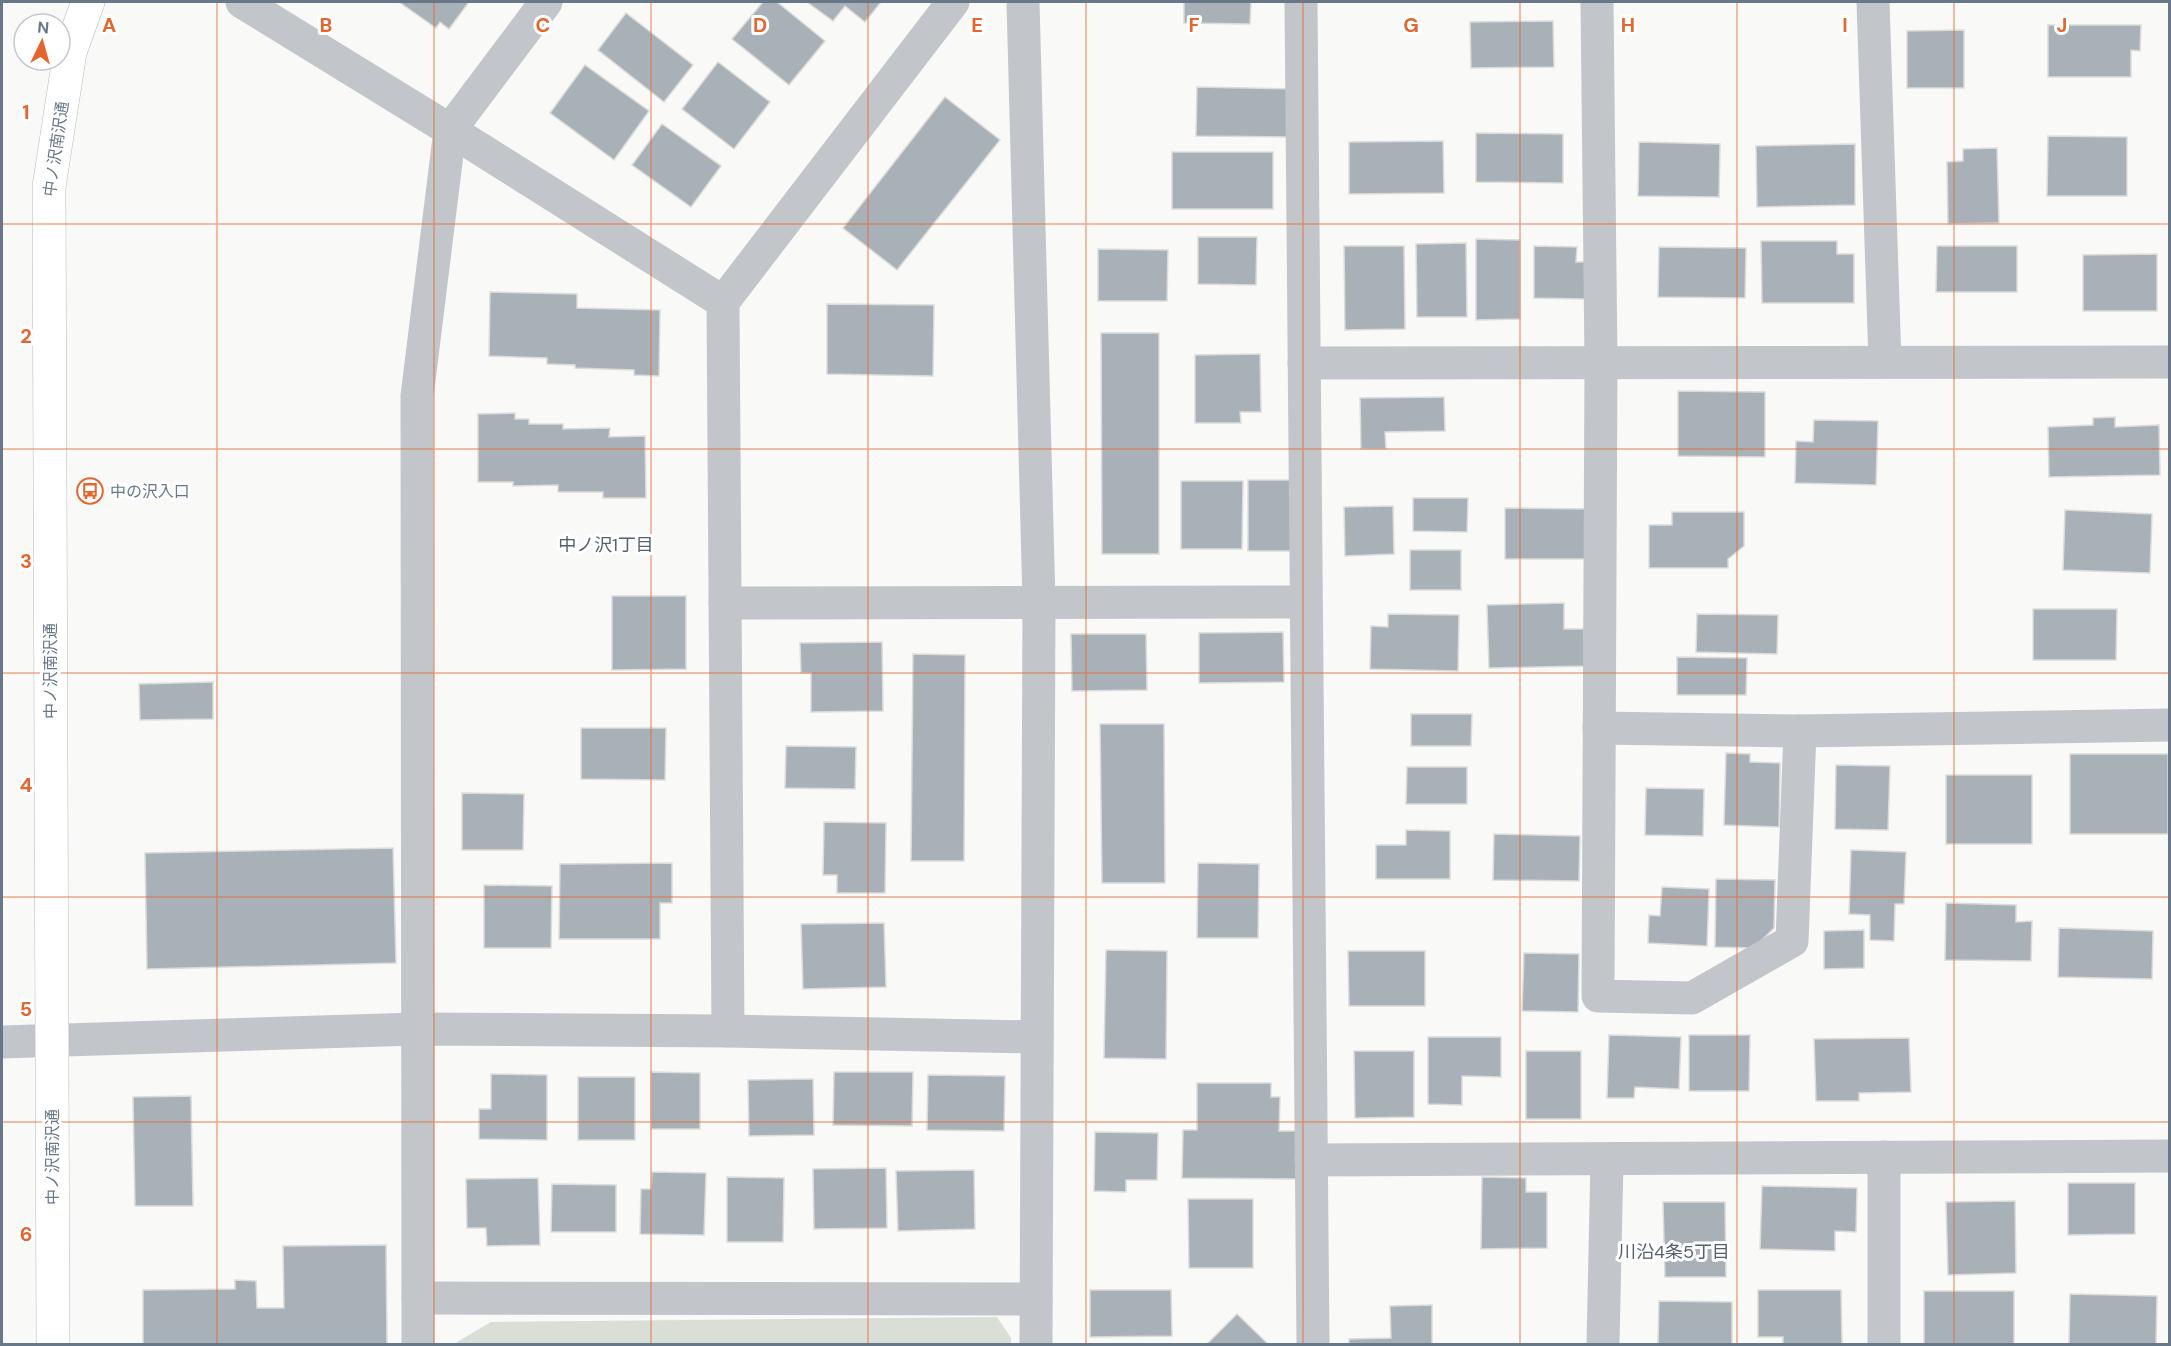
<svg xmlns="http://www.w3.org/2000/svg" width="2171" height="1346" font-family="'DM Sans','Noto Sans JP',sans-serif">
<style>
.green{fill:#d9ded6}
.building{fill:#a9b1b8;stroke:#dbdbd9;stroke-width:1.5}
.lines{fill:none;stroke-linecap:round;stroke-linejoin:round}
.secondary-casing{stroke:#b5babf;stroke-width:34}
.street{stroke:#c2c6cb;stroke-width:33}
.secondary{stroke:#fff;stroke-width:33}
.grid{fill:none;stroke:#e4652d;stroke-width:1.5;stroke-opacity:0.55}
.labels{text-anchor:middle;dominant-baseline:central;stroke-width:6;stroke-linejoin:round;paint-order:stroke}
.street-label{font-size:16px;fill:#687888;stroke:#fff}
.poi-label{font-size:16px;fill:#687888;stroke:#fff;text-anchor:start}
.neighbourhood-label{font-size:18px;fill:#56616d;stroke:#fff}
.grid-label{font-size:20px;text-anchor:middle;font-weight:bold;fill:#e4652d;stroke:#fff;stroke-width:6;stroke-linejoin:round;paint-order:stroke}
</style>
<rect width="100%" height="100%" fill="#f9f9f7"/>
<polygon class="green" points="997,1317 1011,1338 1011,1344 457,1344 457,1342 491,1322"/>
<g class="building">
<polygon points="399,2 469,2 449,29 440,22 436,28"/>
<polygon points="763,2 777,2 825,41 789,85 732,39"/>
<polygon points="807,2 881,2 865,22 845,6 833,21"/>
<polygon points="1184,2 1251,2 1250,24 1184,23"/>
<polygon points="626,13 693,65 664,102 598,50"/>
<polygon points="1553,21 1554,67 1471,68 1470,22"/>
<polygon points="2048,25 2141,25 2140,51 2131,50 2131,77 2048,77"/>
<polygon points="1964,30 1964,88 1907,88 1907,31"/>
<polygon points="718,62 770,102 734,149 682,109"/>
<polygon points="585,65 649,111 614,160 550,113"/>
<polygon points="1197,87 1293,89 1292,137 1196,136"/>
<polygon points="945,97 1000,140 897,270 843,228"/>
<polygon points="662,124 721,166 691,207 632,165"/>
<polygon points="1476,133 1563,134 1563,183 1476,182"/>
<polygon points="2048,136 2127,137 2127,196 2047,196"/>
<polygon points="1443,141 1444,193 1349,194 1349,142"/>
<polygon points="1639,142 1720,144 1719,197 1638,196"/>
<polygon points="1855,144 1855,205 1757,207 1756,146"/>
<polygon points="1997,148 1999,223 1948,224 1947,162 1963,161 1963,149"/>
<rect x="1172" y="152" width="101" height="57"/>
<polygon points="1198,237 1257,237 1256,285 1198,284"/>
<polygon points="1476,239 1520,240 1520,319 1476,320"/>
<polygon points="1761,241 1837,241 1837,254 1854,254 1854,303 1762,303"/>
<polygon points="1466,243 1467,317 1417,317 1416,244"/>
<polygon points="1344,246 1404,246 1405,329 1345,330"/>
<polygon points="1534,246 1577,247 1576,262 1586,262 1585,299 1534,298"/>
<polygon points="1937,246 2017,246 2017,292 1936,292"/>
<polygon points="1659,247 1746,248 1745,298 1658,297"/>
<polygon points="1098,249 1168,250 1167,301 1098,301"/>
<polygon points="2157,254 2157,311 2083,311 2083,255"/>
<polygon points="490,292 577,294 577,308 660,310 659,376 634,375 634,370 575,368 575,365 547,364 547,358 489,356"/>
<polygon points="827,304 934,305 933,376 827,374"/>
<polygon points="1101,333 1159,333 1159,554 1102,554"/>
<polygon points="1260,354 1261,412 1240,412 1241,423 1195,423 1195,355"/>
<polygon points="1678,391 1765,392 1765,457 1678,456"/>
<polygon points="1444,397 1445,431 1385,432 1386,449 1361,449 1360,398"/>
<polygon points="515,413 515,419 529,419 529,424 563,424 563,429 610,428 609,437 645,436 646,498 603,498 603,492 558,492 558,485 513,486 513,482 478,482 478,414"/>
<polygon points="2115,417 2115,427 2159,425 2160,475 2049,477 2048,427 2093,425 2093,418"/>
<polygon points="1814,420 1878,421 1876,485 1795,483 1796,441 1813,442"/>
<polygon points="1248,480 1293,480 1294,551 1248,551"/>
<polygon points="1181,481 1243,481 1242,549 1181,549"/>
<polygon points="1413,498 1468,498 1467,532 1413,531"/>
<polygon points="1393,506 1394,554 1345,556 1344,507"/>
<polygon points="1505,508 1585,509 1585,559 1505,559"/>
<polygon points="2065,510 2152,514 2150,573 2063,570"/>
<polygon points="1672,512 1744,512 1744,546 1728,559 1728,568 1649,568 1649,525 1672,525"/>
<rect x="1410" y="550" width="51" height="40"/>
<polygon points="612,596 686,596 686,669 612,670"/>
<polygon points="1564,603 1564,629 1584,629 1585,666 1489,668 1487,605"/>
<polygon points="2033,609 2117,609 2116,660 2033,660"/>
<polygon points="1388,614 1459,615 1458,671 1370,669 1371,626 1388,627"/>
<polygon points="1697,614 1778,615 1777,654 1696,652"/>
<polygon points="1283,632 1284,682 1199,683 1199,633"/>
<polygon points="1071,634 1146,634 1147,690 1072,691"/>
<polygon points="882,642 883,711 811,712 811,673 801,673 800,643"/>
<polygon points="913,654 965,655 964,861 911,861"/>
<polygon points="1677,657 1747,658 1746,695 1677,695"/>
<polygon points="213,682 213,719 140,720 139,684"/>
<polygon points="1411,714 1472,714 1471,746 1411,746"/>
<polygon points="1100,724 1164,724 1165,883 1102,883"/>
<polygon points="581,728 666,728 665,780 581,779"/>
<polygon points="786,746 856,747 855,789 785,788"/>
<polygon points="1726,753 1750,754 1750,762 1780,763 1779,827 1724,825"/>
<rect x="2070" y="754" width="98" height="80"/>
<polygon points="1836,765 1890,766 1888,830 1835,829"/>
<polygon points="1407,767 1467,767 1467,804 1406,804"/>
<rect x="1946" y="775" width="86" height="69"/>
<polygon points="1646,788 1704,789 1703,836 1645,835"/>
<polygon points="462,793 524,794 523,850 462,850"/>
<polygon points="824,822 886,823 885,893 837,893 837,875 823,875"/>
<polygon points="1406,830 1450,831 1450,879 1376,879 1376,845 1406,845"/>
<polygon points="1494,834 1580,836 1579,881 1493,880"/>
<polygon points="393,848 396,963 147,969 145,853"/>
<polygon points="1851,850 1906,852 1904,904 1895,904 1894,941 1870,940 1870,915 1849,914"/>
<polygon points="672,863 672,903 660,903 660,939 559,939 560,864"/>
<polygon points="1198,863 1259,864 1258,938 1197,938"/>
<polygon points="1716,879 1775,880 1774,928 1754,948 1715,947"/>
<polygon points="484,885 552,886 551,948 484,948"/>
<polygon points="1662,887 1709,889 1707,946 1648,943 1649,915 1660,916"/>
<polygon points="1946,903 2016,905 2016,922 2032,921 2031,961 1945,960"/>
<polygon points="884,923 886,987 803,989 801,924"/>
<polygon points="2059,928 2153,931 2152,979 2058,977"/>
<polygon points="1864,930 1864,968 1824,969 1824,931"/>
<polygon points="1106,950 1167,951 1166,1059 1104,1058"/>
<polygon points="1348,951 1425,951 1425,1006 1349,1006"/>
<polygon points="1524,953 1579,954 1578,1012 1522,1011"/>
<polygon points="1609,1035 1681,1037 1679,1089 1635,1087 1634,1098 1607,1098"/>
<polygon points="1689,1035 1750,1035 1749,1091 1689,1091"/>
<polygon points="1428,1037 1501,1037 1501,1077 1462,1076 1462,1105 1428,1104"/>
<polygon points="1909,1038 1911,1092 1859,1093 1859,1101 1816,1101 1814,1039"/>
<polygon points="1354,1051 1414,1051 1414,1117 1355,1118"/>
<rect x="1526" y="1051" width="55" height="68"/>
<polygon points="651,1072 700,1073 700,1129 651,1129"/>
<polygon points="834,1072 913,1072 912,1126 833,1125"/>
<polygon points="491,1074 547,1075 547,1140 479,1139 479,1109 491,1109"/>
<polygon points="928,1075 1005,1076 1004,1131 927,1130"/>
<rect x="578" y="1077" width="57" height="63"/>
<polygon points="813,1079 814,1135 749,1136 748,1080"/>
<polygon points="1197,1083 1271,1083 1271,1097 1280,1097 1279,1131 1300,1131 1300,1179 1182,1178 1183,1130 1197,1130"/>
<polygon points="191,1096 193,1206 135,1206 133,1097"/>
<polygon points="1095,1132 1158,1133 1157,1180 1126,1180 1126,1192 1094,1191"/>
<polygon points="886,1168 887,1228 814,1229 813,1169"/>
<polygon points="974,1170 975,1229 898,1231 896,1171"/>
<polygon points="652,1172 706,1173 704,1235 640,1234 641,1189 651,1189"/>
<polygon points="727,1177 784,1178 783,1242 727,1242"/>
<polygon points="1482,1177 1526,1178 1526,1192 1547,1192 1547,1248 1481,1249"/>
<polygon points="538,1178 540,1245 487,1246 486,1228 467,1228 466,1179"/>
<polygon points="2068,1183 2135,1183 2135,1234 2068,1235"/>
<polygon points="552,1184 616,1185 616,1232 551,1232"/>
<polygon points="1762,1186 1857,1188 1856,1232 1835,1231 1835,1251 1760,1249"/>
<polygon points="1188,1199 1253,1199 1253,1268 1189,1268"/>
<polygon points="2015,1201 2016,1273 1948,1275 1946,1202"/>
<polygon points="1663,1202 1725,1202 1726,1277 1665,1277"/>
<polygon points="386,1245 387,1344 143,1344 143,1290 235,1289 235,1280 256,1281 257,1308 284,1308 283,1246"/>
<polygon points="1090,1290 1171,1290 1172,1336 1090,1337"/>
<polygon points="1758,1290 1841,1290 1842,1344 1783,1344 1783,1337 1758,1337"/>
<rect x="1924" y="1291" width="90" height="53"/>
<polygon points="2070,1294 2157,1296 2156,1344 2069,1344"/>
<polygon points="1659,1301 1732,1302 1732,1344 1658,1344"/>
<polygon points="1432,1305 1432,1344 1349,1344 1349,1339 1391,1338 1390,1306"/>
<polygon points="1237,1314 1268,1344 1207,1344"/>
</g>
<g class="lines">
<g class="secondary-casing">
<polyline id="secondary" points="53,1344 49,187 70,52 88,2"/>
</g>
<g class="street">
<polyline points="242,2 450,130 723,302 728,1031"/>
<polyline points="1023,2 1039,602 1036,1344"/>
<polyline points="1301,2 1313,1344"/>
<polyline points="1597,2 1601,362 1598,996 1692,998 1792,941 1800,731"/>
<polyline points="1873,2 1885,362"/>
<polyline points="723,302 953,2"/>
<polyline points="1304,363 2170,362"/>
<polyline points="725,603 1306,602"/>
<polyline points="1599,728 1800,731 2170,725"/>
<polyline points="2,1042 417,1029 728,1031 1037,1037"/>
<polyline points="1884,1157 1884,1344"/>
<polyline points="1311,1160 2170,1156"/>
<polyline points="418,1298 1036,1299"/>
<polyline points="418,1344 417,396 450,130 546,2"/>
<polyline points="1603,1344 1607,1159"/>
</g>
<use href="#secondary" class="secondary"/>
</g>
<path class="grid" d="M 217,2 L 217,1344M 434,2 L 434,1344M 651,2 L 651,1344M 868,2 L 868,1344M 1086,2 L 1086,1344M 1303,2 L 1303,1344M 1520,2 L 1520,1344M 1737,2 L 1737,1344M 1954,2 L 1954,1344M 2,224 L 2170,224M 2,449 L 2170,449M 2,673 L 2170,673M 2,897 L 2170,897M 2,1122 L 2170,1122"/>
<defs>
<g id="bus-ring" transform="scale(1.35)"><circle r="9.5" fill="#fff" stroke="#e4652d" stroke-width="1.5"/><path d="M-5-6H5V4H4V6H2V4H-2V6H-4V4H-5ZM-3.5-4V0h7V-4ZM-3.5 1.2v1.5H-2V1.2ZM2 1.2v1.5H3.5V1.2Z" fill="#e4652d"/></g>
</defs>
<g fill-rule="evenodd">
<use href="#bus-ring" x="90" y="491"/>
</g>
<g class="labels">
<g class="street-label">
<text transform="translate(56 149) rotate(-82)">中ノ沢南沢通</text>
<text transform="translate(50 671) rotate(-90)">中ノ沢南沢通</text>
<text transform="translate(52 1157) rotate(-90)">中ノ沢南沢通</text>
</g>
<g class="poi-label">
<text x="110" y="491">中の沢入口</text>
</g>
<g class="neighbourhood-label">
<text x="606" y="545">中ノ沢1丁目</text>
<text x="1674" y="1252">川沿4条5丁目</text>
</g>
</g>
<g class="grid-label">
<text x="109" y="32">A</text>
<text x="326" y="32">B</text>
<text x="543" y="32">C</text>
<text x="760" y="32">D</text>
<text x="977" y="32">E</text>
<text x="1194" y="32">F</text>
<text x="1411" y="32">G</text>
<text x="1628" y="32">H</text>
<text x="1845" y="32">I</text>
<text x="2062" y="32">J</text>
<text x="26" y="119">1</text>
<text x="26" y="343">2</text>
<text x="26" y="568">3</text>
<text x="26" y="792">4</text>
<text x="26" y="1016">5</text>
<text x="26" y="1241">6</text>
</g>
<rect width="2171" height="1346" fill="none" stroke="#687888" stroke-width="6"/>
<g transform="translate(42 42) rotate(5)"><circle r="28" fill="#ffffff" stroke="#c3c9cf" stroke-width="1.5"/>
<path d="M0-4.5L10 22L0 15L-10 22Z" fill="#e4652d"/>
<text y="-9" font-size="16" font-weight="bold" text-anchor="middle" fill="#687888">N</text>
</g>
</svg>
